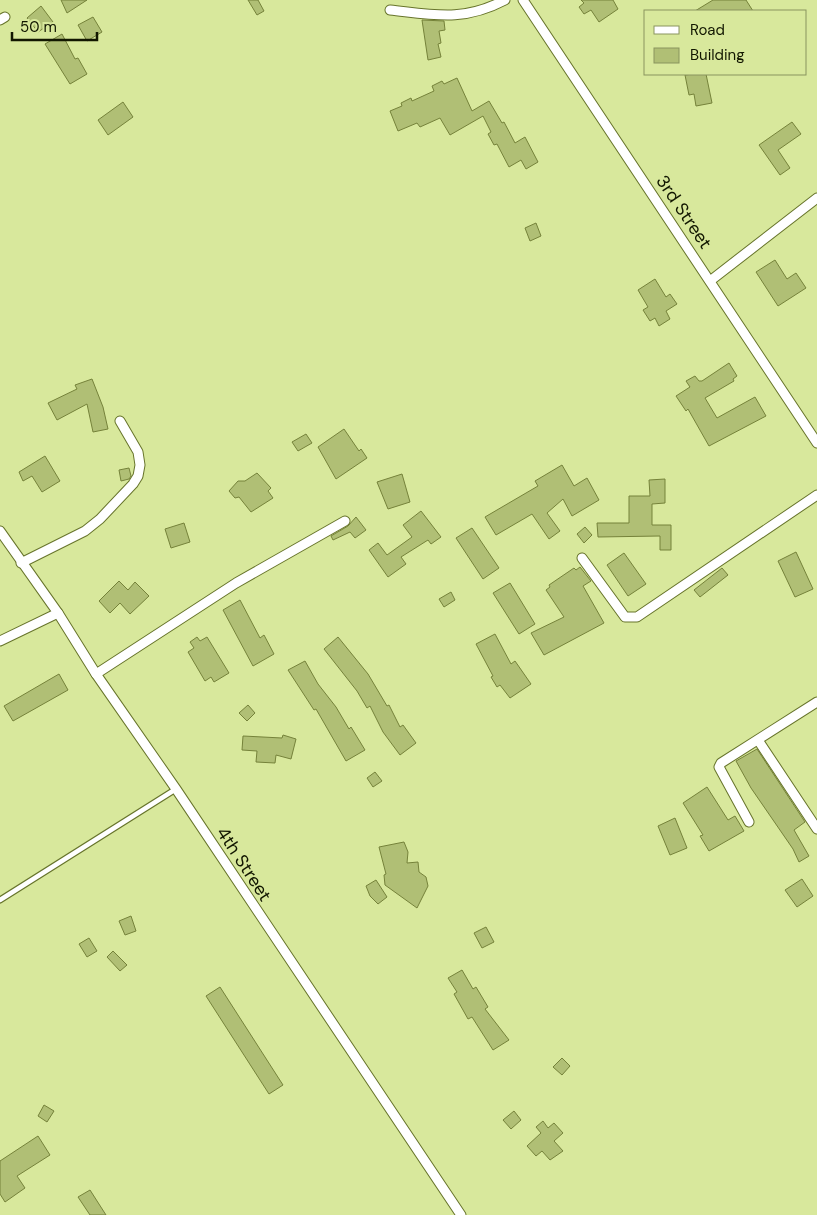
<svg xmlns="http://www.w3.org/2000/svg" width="817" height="1215" font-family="'DM Sans',sans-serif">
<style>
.building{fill:#b0bf75;stroke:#75823a}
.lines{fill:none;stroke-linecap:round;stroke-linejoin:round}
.service-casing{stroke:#67742b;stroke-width:7}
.minor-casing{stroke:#67742b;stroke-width:11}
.service{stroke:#fff;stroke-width:4.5}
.minor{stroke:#fff;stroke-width:9}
.labels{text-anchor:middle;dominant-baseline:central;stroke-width:4;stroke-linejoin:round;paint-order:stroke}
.street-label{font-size:18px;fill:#121700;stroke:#d8e89c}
</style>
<rect width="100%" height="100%" fill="#d8e89c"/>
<g class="building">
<polygon points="61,0 87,0 67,13"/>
<polygon points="248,0 258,0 264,11 257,15"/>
<polygon points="581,0 613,0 618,9 599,22 591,10 584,14 579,7 584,3"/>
<polygon points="713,0 746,0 753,11 695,11"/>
<polygon points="41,6 53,22 38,32 27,18"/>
<polygon points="93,17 102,32 87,41 78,25"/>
<polygon points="422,20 444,21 445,30 439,31 441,43 438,44 441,57 428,60"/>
<polygon points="62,34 75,59 78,58 87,74 70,84 45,44"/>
<polygon points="693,74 706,74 712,103 696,106 694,94 689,95 685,75"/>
<polygon points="457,78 472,111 489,101 502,123 504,122 515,143 525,137 538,162 526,169 521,160 509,167 497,144 494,145 488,134 491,132 483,116 450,135 440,118 420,127 417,123 398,131 390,111 402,106 401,103 411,98 412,101 434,91 432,86 442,81 444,84"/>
<polygon points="123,102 133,117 108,135 98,120"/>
<polygon points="792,122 801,134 778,150 790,168 780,175 759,145"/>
<polygon points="536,223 541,236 530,241 525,228"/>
<polygon points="775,260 787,279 796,273 806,288 778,306 756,272"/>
<polygon points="655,279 666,297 670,294 677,304 666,311 670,319 659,326 655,318 650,321 643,310 648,307 638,290"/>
<polygon points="729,363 737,376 733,379 734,381 705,398 717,418 755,397 766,416 709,446 688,409 686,411 676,396 690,387 686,381 695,376 699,381 702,381"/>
<polygon points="92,379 103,407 108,429 93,432 87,404 57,420 48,403 77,389 75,385"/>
<polygon points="344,429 359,451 361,449 367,458 336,479 318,447"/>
<polygon points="306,434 312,443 298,451 292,442"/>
<polygon points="45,456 60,481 42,492 32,476 23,481 19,472"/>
<polygon points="562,465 574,486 587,478 599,500 572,516 563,499 547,513 560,531 549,539 532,514 496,535 485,517 538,486 535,481"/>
<polygon points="129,468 131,476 129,479 121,481 119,470"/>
<polygon points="257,473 271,488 268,491 273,498 251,512 239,497 235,498 229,491 238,481 245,481"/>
<polygon points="402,474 410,502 388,509 377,482"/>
<polygon points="665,479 665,503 652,504 652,525 671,525 671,550 660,550 660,536 598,537 597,523 629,523 629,496 650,496 649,480"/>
<polygon points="421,511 441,537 431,544 428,540 401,557 406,564 388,577 369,550 378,543 387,555 412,537 403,525"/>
<polygon points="356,517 366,530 355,538 350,532 333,540 331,536 348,526"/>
<polygon points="184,523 190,542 171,548 165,529"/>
<polygon points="585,527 592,535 584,543 577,534"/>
<polygon points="472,528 499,568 483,579 456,538"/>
<polygon points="796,552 813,589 795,597 778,561"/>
<polygon points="624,553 646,584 628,596 607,565"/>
<polygon points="580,567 591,581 583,586 604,623 544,655 531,633 564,617 546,590 550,587 549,585 574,568 576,570"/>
<polygon points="722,568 728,575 700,597 694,590"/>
<polygon points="119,581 128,590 135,582 149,596 130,614 120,603 110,613 99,601"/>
<polygon points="510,583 535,624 519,634 493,593"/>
<polygon points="451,592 455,600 444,607 439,599"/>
<polygon points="240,600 260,638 264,635 274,654 253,666 223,610"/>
<polygon points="495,634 511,664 515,661 531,684 510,698 500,685 497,687 491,677 493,676 476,644"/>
<polygon points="197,637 200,641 207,637 229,673 214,682 211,677 205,681 188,652 194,648 190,642"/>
<polygon points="338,637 368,674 387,706 389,705 400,727 403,725 416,743 400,755 383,732 370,706 367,708 357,691 324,649"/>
<polygon points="305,661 318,684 336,707 349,729 351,727 365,750 346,761 316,709 314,710 288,670"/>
<polygon points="59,674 68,690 13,721 4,706"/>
<polygon points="248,705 255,713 247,721 239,713"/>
<polygon points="283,735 296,739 291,759 276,755 275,763 256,762 257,751 242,750 243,736 282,738"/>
<polygon points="757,749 805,822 794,830 809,856 799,862 793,849 751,788 736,761"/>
<polygon points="375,772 382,781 373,787 367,778"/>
<polygon points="707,787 728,820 735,816 744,831 709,851 700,836 703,835 683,803"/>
<polygon points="675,818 687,848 670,855 658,826"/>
<polygon points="404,842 408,852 407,863 418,862 419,872 426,877 428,886 417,908 385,885 384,875 386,874 379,847"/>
<polygon points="802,879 813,896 797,907 785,890"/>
<polygon points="376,880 387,897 378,904 370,896 366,886"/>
<polygon points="131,916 136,931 125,935 119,921"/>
<polygon points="486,927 494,942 482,948 474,933"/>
<polygon points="89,938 97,951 87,957 79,944"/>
<polygon points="113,951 127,965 120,971 107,957"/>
<polygon points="462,970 473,989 476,987 488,1007 485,1009 509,1040 493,1050 472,1017 468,1019 454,994 457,992 448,978"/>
<polygon points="220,987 283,1085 269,1094 206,996"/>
<polygon points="562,1058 570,1066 562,1075 553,1067"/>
<polygon points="44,1105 54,1111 47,1122 38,1116"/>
<polygon points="514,1111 521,1120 511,1129 503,1120"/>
<polygon points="543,1121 548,1128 554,1123 563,1133 554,1141 563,1151 550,1160 542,1151 536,1156 527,1146 541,1133 536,1127"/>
<polygon points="38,1136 50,1155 17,1176 25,1188 5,1202 0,1194 0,1161"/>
<polygon points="90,1190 106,1215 90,1215 78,1197"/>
</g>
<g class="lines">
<g class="service-casing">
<polyline id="service" points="0,900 176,789"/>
</g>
<g class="minor-casing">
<g id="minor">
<polyline points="523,0 817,443"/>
<path d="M 390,10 C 435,15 463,22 505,0"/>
<polyline points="0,20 5,17"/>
<polyline points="710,281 817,198"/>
<polyline points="0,531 58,613 96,674 176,789 461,1215"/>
<polyline points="582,558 625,617 637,617 817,495"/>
<polyline points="21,563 85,531 100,519 133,484 138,476 140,465 138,452 120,421"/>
<polyline points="0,641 58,613"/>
<polyline points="96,674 236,583 345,521"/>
<polyline points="758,740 817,829"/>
<polyline points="749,822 719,767 721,763 817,702"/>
</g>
</g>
<use href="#service" class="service"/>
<use href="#minor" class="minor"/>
</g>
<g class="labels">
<g class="street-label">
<text transform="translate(684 212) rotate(56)">3rd Street</text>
<text transform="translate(244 864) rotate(57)">4th Street</text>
</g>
</g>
<rect x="644" y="10" width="162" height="65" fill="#d8e89c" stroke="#89945e"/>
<rect x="654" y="26" width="25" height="8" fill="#ffffff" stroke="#89945e"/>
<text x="690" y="35" font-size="15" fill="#121700">Road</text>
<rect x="654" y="48" width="25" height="15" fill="#b0bf75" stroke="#89945e"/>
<text x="690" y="60" font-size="15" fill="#121700">Building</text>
<path d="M12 32v8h85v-8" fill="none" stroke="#121700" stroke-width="2.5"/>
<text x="20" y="32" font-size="15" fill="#121700" stroke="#d8e89c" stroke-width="4" paint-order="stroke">50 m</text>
</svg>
